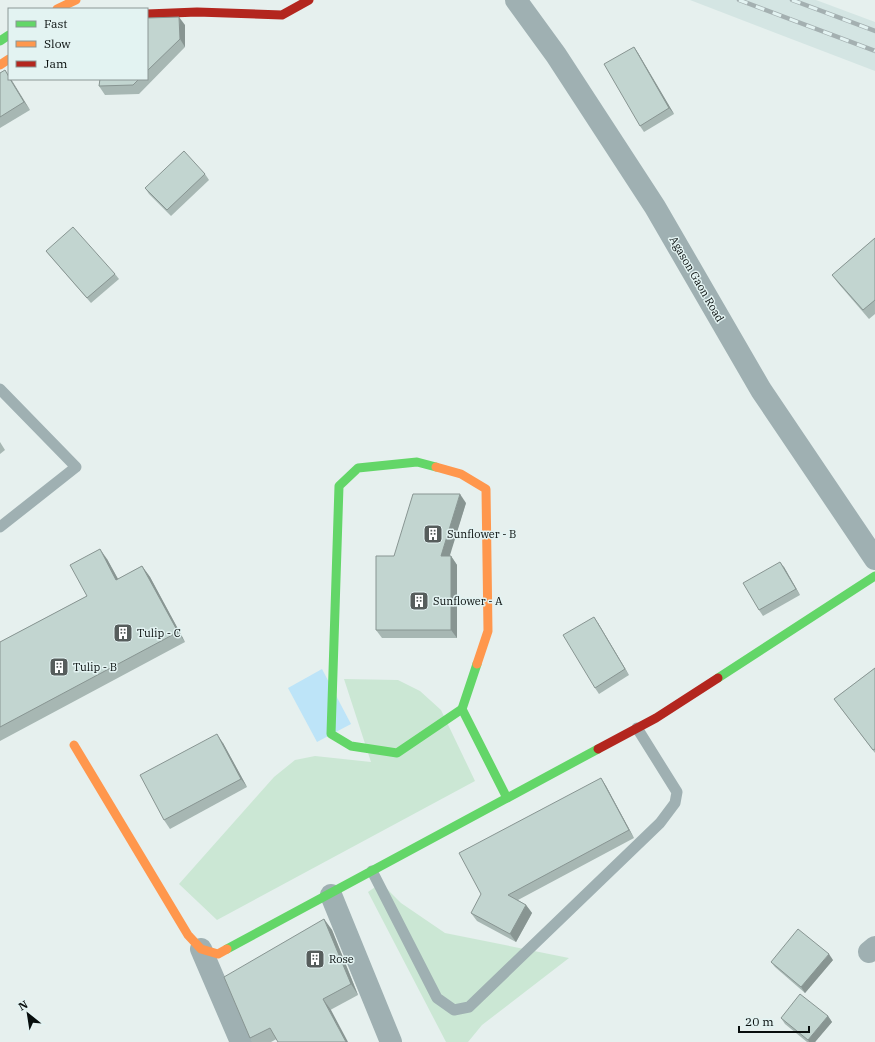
<svg xmlns="http://www.w3.org/2000/svg" width="875" height="1042" font-family="'IBM Plex Serif',serif">
<style>
.built{fill:#d4e5e3}
.green{fill:#cbe7d4}
.water{fill:#bde4f8}
.lines{fill:none;stroke-linecap:round;stroke-linejoin:round}
.lane{stroke:#9fb0b2;stroke-width:11}
.street{stroke:#9fb0b2;stroke-width:22}
.fast{stroke:#63d668;stroke-width:9}
.slow{stroke:#ff974d;stroke-width:9}
.jam{stroke:#b3261e;stroke-width:9}
.rail-casing{stroke:#a4b0b1;stroke-width:4.5}
.rail{stroke:#e3f3f2;stroke-width:3;stroke-dasharray:9;stroke-linecap:butt}
.wall{fill:#a7b7b3}
.shaded-wall{fill:#889592}
.building{fill:#c2d5d0;stroke:#889592}
.labels{text-anchor:middle;dominant-baseline:central;stroke-width:3;stroke-linejoin:round;paint-order:stroke}
.street-label{font-size:11px;fill:#080e0d;stroke:#e3f3f2}
.poi-label{font-size:11px;fill:#080e0d;stroke:#e3f3f2;text-anchor:start}
</style>
<rect width="100%" height="100%" fill="#e6f0ee"/>
<polygon class="built" points="690,0 816,0 875,22 875,71"/>
<g class="green">
<polygon points="344,679 398,680 420,691 441,710 475,781 217,920 179,884 274,777 295,760 315,756 371,762"/>
<polygon points="381,883 401,903 445,933 569,958 482,1025 468,1042 446,1042 368,892"/>
</g>
<polygon class="water" points="322,669 351,724 317,742 288,688"/>
<g class="lines">
<g class="lane">
<polyline points="0,389 76,467 0,527"/>
<polyline points="372,871 437,998 454,1010 469,1007 660,823 675,803 677,792 637,728"/>
</g>
<g class="street">
<polyline points="516,0 556,55 655,207 761,390 875,559"/>
<polyline points="331,895 391,1042"/>
<polyline points="201,949 241,1042"/>
<polyline points="869,952 875,947"/>
</g>
<g class="fast">
<polyline points="0,41 9,35"/>
<polyline points="436,467 417,462 358,468 339,486 331,734 351,746 397,753 462,709"/>
<polyline points="477,664 462,709 507,798"/>
<polyline points="718,678 875,576"/>
<polyline points="227,949 598,749"/>
</g>
<g class="slow">
<polyline points="57,9 76,0"/>
<polyline points="0,65 9,59"/>
<polyline points="436,467 461,474 486,489 488,631 477,664"/>
<polyline points="74,745 188,935 201,949 218,954 227,949"/>
</g>
<g class="jam">
<polyline points="147,14 197,12 282,15 309,0"/>
<polyline points="598,749 656,718 718,678"/>
</g>
<g class="rail-casing">
<g id="rail">
<polyline points="739,0 875,51"/>
<polyline points="792,0 875,31"/>
</g>
</g>
<use href="#rail" class="rail"/>
</g>
<g class="wall">
<polygon points="147,18 185,25 185,47 139,94 105,95 99,86 100,79 147,79"/>
<polygon points="634,47 638,53 674,114 644,132 640,126"/>
<polygon points="5,70 9,76 9,79 30,110 0,128 0,73"/>
<polygon points="205,174 209,180 171,216 149,194 145,188"/>
<polygon points="875,238 875,314 869,319 838,283 832,275"/>
<polygon points="46,251 115,274 119,279 91,303 50,256"/>
<polygon points="0,442 5,450 0,454"/>
<polygon points="466,503 449,556 451,556 457,565 457,638 382,638 376,630 394,556"/>
<polygon points="107,559 118,579 142,566 150,577 185,642 0,741 0,642 87,596"/>
<polygon points="784,567 800,595 763,616 759,610"/>
<polygon points="598,623 629,675 599,694 595,688"/>
<polygon points="875,668 875,753 834,699"/>
<polygon points="223,743 247,787 170,829 164,820"/>
<polygon points="601,778 606,786 634,838 518,900 526,905 532,913 516,942 477,921 471,913"/>
<polygon points="324,919 332,930 358,995 271,1042 252,1042 250,1038"/>
<polygon points="833,960 805,993 775,967 771,962"/>
<polygon points="828,1016 832,1022 815,1042 807,1042 785,1024 781,1018"/>
</g>
<g class="shaded-wall">
<polygon points="179,17 185,25 185,47 180,39"/>
<polygon points="634,47 638,53 674,114 669,108"/>
<polygon points="10,79 11,79 30,110 24,102"/>
<polygon points="460,494 466,503 447,565 441,556"/>
<polygon points="100,549 107,559 124,590 116,580"/>
<polygon points="451,556 457,565 457,638 451,630"/>
<polygon points="780,562 784,567 800,595 796,589"/>
<polygon points="142,566 150,577 185,642 178,632"/>
<polygon points="594,617 598,623 629,675 625,669"/>
<polygon points="217,734 223,743 247,787 241,779"/>
<polygon points="601,778 606,786 634,838 629,830"/>
<polygon points="526,905 532,913 516,942 510,934"/>
<polygon points="324,919 332,930 358,995 351,984"/>
<polygon points="829,954 833,960 805,993 801,987"/>
<polygon points="323,999 331,1010 348,1042 346,1042"/>
<polygon points="828,1016 832,1022 815,1042 809,1042 808,1040"/>
</g>
<g class="building">
<polygon points="179,17 180,39 147,71 147,18"/>
<polygon points="634,47 669,108 640,126 604,64"/>
<polygon points="5,70 9,77 9,79 10,79 24,102 0,117 0,73"/>
<polygon points="100,79 139,79 133,85 99,86"/>
<polygon points="184,151 205,174 167,210 145,188"/>
<polygon points="73,227 115,274 87,298 46,251"/>
<polygon points="875,238 875,300 863,310 832,275"/>
<polygon points="413,494 460,494 441,556 451,556 451,630 376,630 376,556 394,556"/>
<polygon points="100,549 116,580 142,566 178,632 0,727 0,642 87,596 70,565"/>
<polygon points="780,562 796,589 759,610 743,583"/>
<polygon points="594,617 625,669 595,688 563,635"/>
<polygon points="875,668 875,749 873,750 834,699"/>
<polygon points="217,734 241,779 164,820 140,775"/>
<polygon points="601,778 629,830 508,895 526,905 510,934 471,913 481,894 459,853"/>
<polygon points="324,919 351,984 323,999 346,1042 278,1042 270,1028 250,1038 224,977"/>
<polygon points="798,929 829,954 801,987 771,962"/>
<polygon points="800,994 828,1016 808,1040 781,1018"/>
</g>
<defs>
<g id="building-square" transform="scale(1)"><rect x="-9" y="-9" width="18" height="18" rx="4" fill="#565d5c" stroke="#e3f3f2"/><path d="M-4-6H4V6H1V3H-1V6H-4ZM-2.5-4.3h1.7v1.8h-1.7ZM.8-4.3h1.7v1.8H.8ZM-2.5-1h1.7V.8h-1.7ZM.8-1h1.7V.8H.8Z" fill="#fff"/></g>
</defs>
<g fill-rule="evenodd">
<use href="#building-square" x="433" y="534"/>
<use href="#building-square" x="419" y="601"/>
<use href="#building-square" x="123" y="633"/>
<use href="#building-square" x="59" y="667"/>
<use href="#building-square" x="315" y="959"/>
</g>
<g class="labels">
<g class="street-label">
<text transform="translate(697 279) rotate(60)">Agason Gaon Road</text>
</g>
<g class="poi-label">
<text x="447" y="534">Sunflower - B</text>
<text x="433" y="601">Sunflower - A</text>
<text x="137" y="633">Tulip - C</text>
<text x="73" y="667">Tulip - B</text>
<text x="329" y="959">Rose</text>
</g>
</g>
<rect x="8" y="8" width="140" height="72" fill="#e3f3f2" stroke="#8b9796"/>
<rect x="16" y="21" width="20" height="6" fill="#63d668" stroke="#8b9796"/>
<text x="44" y="28" font-size="12" fill="#080e0d">Fast</text>
<rect x="16" y="41" width="20" height="6" fill="#ff974d" stroke="#8b9796"/>
<text x="44" y="48" font-size="12" fill="#080e0d">Slow</text>
<rect x="16" y="61" width="20" height="6" fill="#b3261e" stroke="#8b9796"/>
<text x="44" y="68" font-size="12" fill="#080e0d">Jam</text>
<g transform="translate(28 1014) rotate(330)" stroke="#e3f3f2" stroke-width="3" paint-order="stroke">
<path d="M0-3L7 15L0 10L-7 15Z" fill="#080e0d"/>
<text y="-6" font-size="11" font-weight="bold" text-anchor="middle" fill="#080e0d">N</text>
</g>
<path d="M739 1026v6h70v-6" fill="none" stroke="#080e0d" stroke-width="2"/>
<text x="745" y="1026" font-size="12" fill="#080e0d" stroke="#e3f3f2" stroke-width="3" paint-order="stroke">20 m</text>
</svg>
